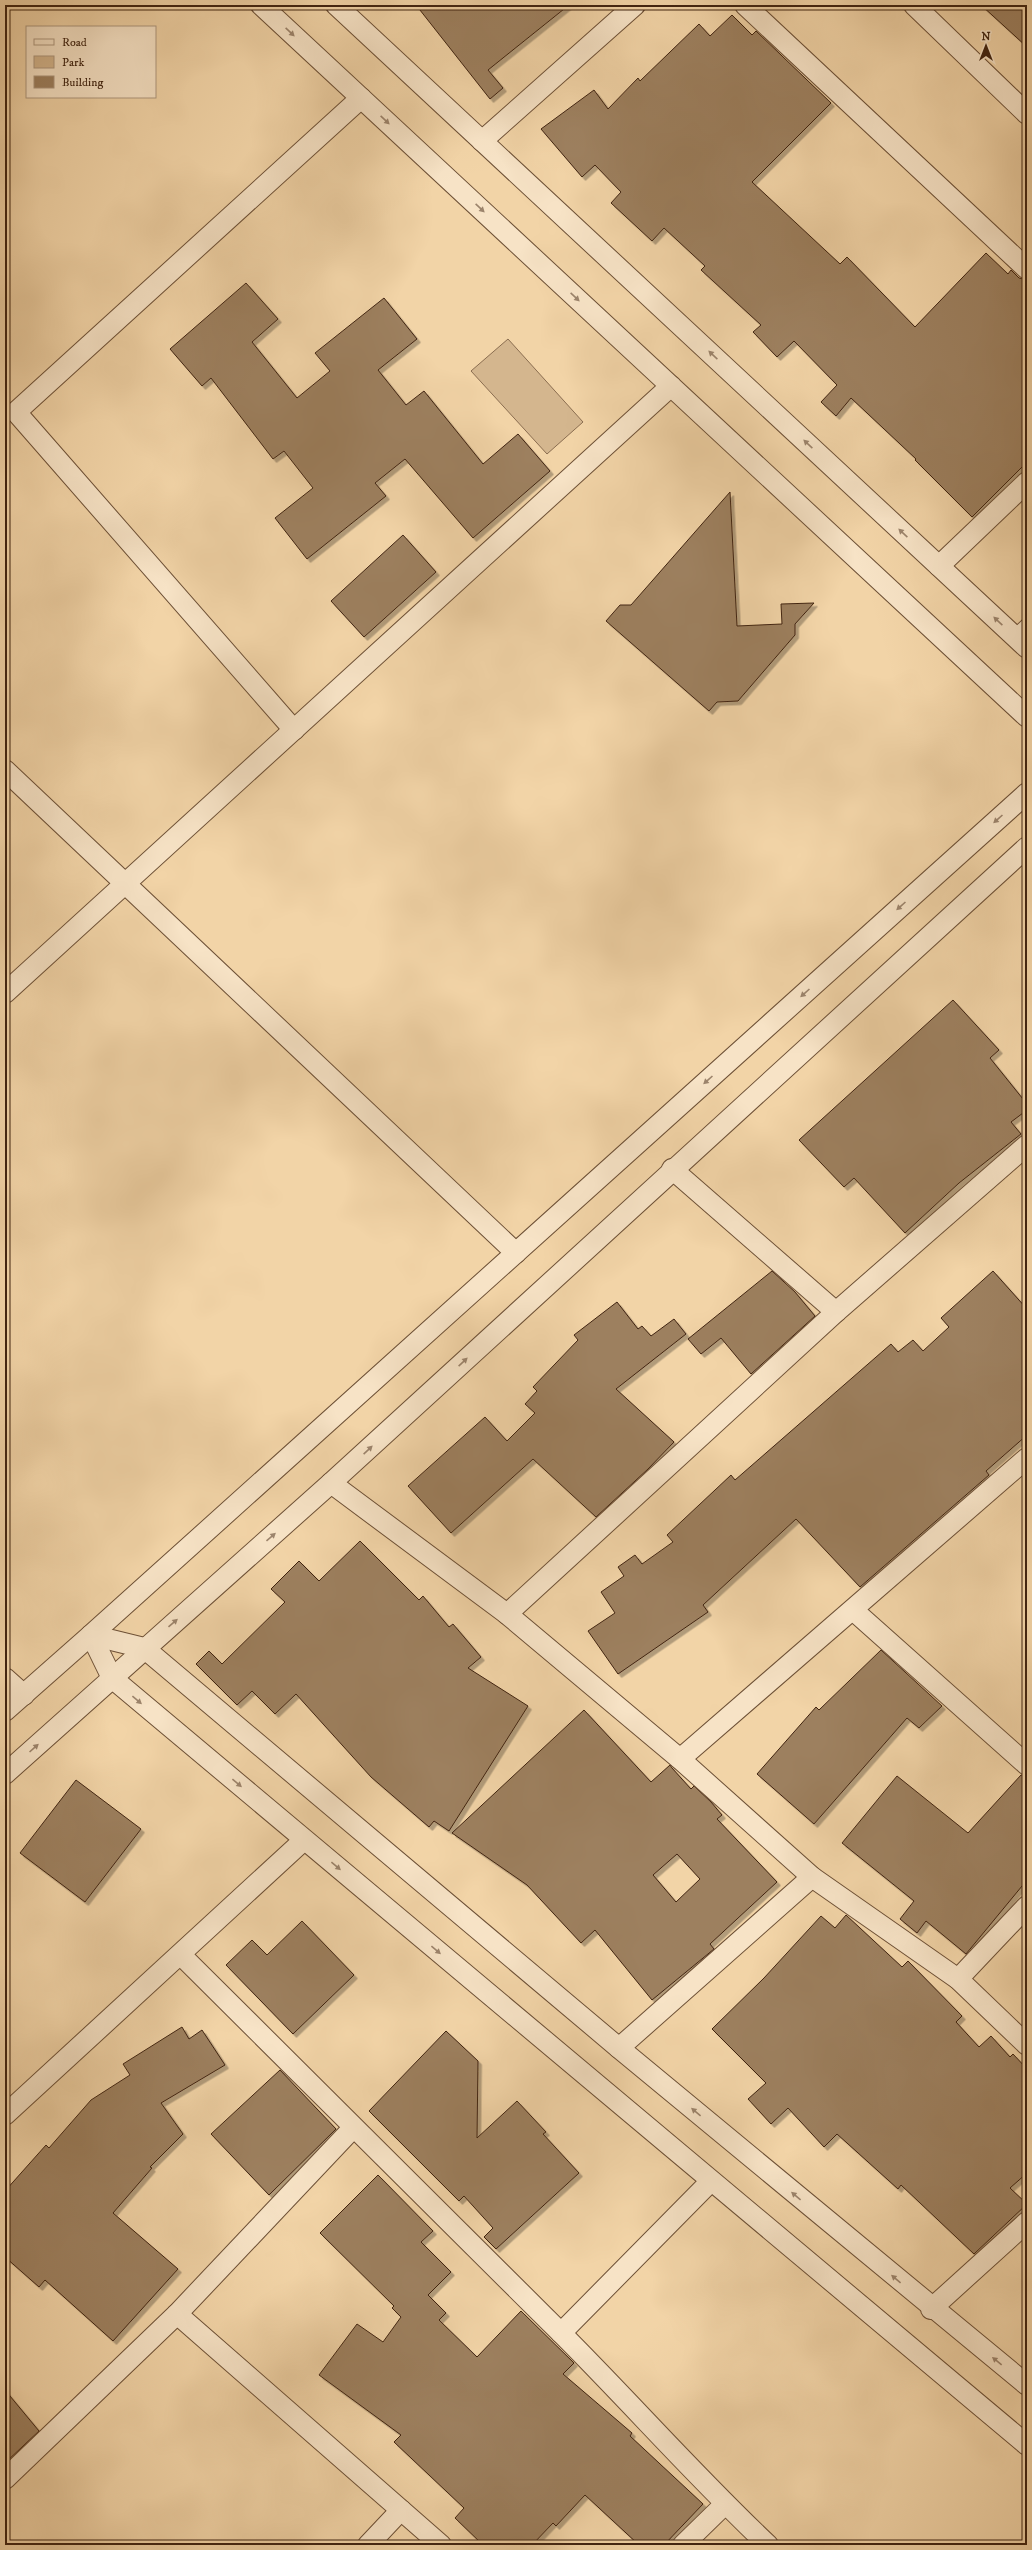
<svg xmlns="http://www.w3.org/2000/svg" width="1032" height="2550" font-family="'IM FELL DW Pica',serif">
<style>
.green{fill:#d4b68e;stroke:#8a6d50}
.building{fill:#9d805f;stroke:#412411;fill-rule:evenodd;filter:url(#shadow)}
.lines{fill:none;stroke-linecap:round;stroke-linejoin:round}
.service-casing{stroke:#6d5036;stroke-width:12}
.minor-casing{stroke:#6d5036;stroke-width:22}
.service{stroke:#f7e3c6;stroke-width:10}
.minor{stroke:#f7e3c6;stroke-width:20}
.oneway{fill:#9c846c}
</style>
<defs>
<filter id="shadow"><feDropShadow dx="3.5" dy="3.5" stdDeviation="0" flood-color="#0004"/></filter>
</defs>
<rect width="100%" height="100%" fill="#f2d4a7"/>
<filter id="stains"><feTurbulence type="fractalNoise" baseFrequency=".005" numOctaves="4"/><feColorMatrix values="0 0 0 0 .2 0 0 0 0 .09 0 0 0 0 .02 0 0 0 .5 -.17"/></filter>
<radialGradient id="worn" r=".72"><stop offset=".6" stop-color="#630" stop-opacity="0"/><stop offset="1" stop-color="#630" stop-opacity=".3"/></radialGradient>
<polygon class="green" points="508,339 583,422 547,454 471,371"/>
<g class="building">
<polygon points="416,5 569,5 488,70 503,88 490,99"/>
<polygon points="981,5 1027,5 1027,47"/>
<polygon points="732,15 752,35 756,31 831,103 752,182 840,264 847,257 915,327 986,253 1008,274 1011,270 1019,278 1027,280 1027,462 972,517 915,460 916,459 851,398 836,416 821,402 837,385 794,341 777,357 753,332 761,325 701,270 705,266 664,228 652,241 611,203 621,192 595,165 582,177 541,129 594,90 608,109 638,78 640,81 699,24 710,36"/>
<polygon points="246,283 278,319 252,342 297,398 330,371 315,353 384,298 417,339 378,370 406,405 424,391 483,464 518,434 550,471 473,538 405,459 375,483 386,496 307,559 275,518 313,488 284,451 273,459 211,378 202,386 170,349"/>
<polygon points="730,492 737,626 782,624 781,604 814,603 795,624 795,635 738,701 717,702 709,711 606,621 620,605 631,605"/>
<polygon points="403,535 436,572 364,637 331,601"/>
<polygon points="953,1000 999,1050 990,1058 1027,1104 1027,1110 1011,1122 1021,1134 959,1183 905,1233 854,1178 844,1187 799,1140"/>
<polygon points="772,1271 795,1292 815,1316 751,1374 721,1338 701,1354 688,1339"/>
<polygon points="993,1271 1027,1309 1027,1435 986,1471 989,1475 860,1587 796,1519 703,1605 708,1612 618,1674 588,1631 615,1613 601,1592 624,1576 618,1567 635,1555 642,1564 673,1542 667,1535 731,1475 735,1480 891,1344 898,1352 913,1340 923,1351 949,1327 941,1318"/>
<polygon points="617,1302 638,1329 642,1326 651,1336 674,1319 686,1334 616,1389 674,1442 648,1469 596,1517 533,1459 451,1533 408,1486 485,1417 507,1441 535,1413 525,1404 537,1391 533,1387 578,1340 574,1335"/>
<polygon points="360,1541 419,1600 423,1596 449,1627 453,1624 481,1657 468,1668 528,1706 449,1831 434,1821 429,1827 371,1777 296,1694 275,1714 252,1691 237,1705 196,1664 209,1651 222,1664 285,1602 271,1589 299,1561 319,1581"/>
<polygon points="881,1650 942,1706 919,1728 907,1718 814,1824 757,1774 816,1707 819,1710"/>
<path d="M 584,1710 L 651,1782 L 670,1765 L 672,1768 L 691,1789 L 694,1786 L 711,1802 L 722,1815 L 717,1819 L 777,1882 L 710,1944 L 714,1949 L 652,2000 L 595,1930 L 581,1943 L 527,1885 L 452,1833 ZM 677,1854 L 700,1879 L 676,1902 L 653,1875 Z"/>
<polygon points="1021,1775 1027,1776 1027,1880 966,1954 926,1921 917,1933 900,1919 914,1901 842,1843 897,1776 968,1833"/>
<polygon points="76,1780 141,1829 85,1902 20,1853"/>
<polygon points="846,1915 902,1967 908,1961 962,2016 956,2022 979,2047 991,2036 1010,2057 1013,2054 1027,2069 1027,2173 1010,2188 1027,2204 974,2254 901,2185 898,2189 837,2134 824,2147 788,2108 771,2124 748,2099 766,2083 712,2029 764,1978 821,1916 835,1928"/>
<polygon points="302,1921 354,1975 293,2034 226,1965 252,1940 267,1955"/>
<polygon points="182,2027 189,2039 202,2030 225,2065 161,2103 183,2134 150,2167 152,2168 113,2213 178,2269 113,2341 45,2280 39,2287 5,2257 5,2191 46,2145 49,2148 91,2100 130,2075 123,2064"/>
<polygon points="446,2031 478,2061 477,2138 517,2101 546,2132 543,2134 579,2173 496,2249 484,2237 493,2228 464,2196 459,2201 369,2111"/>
<polygon points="280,2070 336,2129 269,2195 211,2134"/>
<polygon points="378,2175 433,2231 421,2242 451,2272 428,2295 446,2313 439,2320 477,2357 521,2311 574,2363 563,2374 632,2433 630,2436 703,2504 664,2545 639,2545 585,2495 556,2526 553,2523 532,2545 483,2545 455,2518 464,2508 394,2442 401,2435 319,2375 357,2324 383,2342 401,2317 392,2308 394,2306 320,2233"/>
<polygon points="5,2390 39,2431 5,2463"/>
</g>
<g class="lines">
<g class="service-casing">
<polyline id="service" points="1014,635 1027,623"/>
</g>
<g class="minor-casing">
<g id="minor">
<polyline points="261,5 1027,717"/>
<polyline points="336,5 1027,648"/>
<polyline points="745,5 1027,269"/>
<polyline points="914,5 1027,114"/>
<polyline points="482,141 635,5"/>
<polyline points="939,566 1027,482"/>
<polyline points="294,730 16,412 361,98"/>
<polyline points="5,770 516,1253"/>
<polyline points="1027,793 91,1635 112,1678 1027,2445"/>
<polyline points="5,993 671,386"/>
<polyline points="672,1169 836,1312"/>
<polyline points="331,1483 507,1614 680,1759 812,1877 958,1979 1027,2045"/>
<polyline points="853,1610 1027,1765"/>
<polyline points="507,1614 836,1312 1027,1145"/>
<polyline points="5,1678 24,1695"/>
<polyline points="5,1711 91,1635 144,1648 619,2048 1027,2385"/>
<polyline points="680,1759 1027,1458"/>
<polyline points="5,1774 331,1483 1027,847"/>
<path d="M 181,1955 C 307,2082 435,2206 561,2333 C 631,2403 696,2477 768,2545"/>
<polyline points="958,1979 1027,1906"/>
<polyline points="619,2048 812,1877"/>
<polyline points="5,2115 304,1840"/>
<polyline points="931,2309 1027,2222"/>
<polyline points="177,2314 441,2545"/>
<polyline points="561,2333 711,2181"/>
<polyline points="5,2479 177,2314 353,2128"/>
<polyline points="368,2545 401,2510"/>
<polyline points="683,2545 725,2504"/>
</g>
</g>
<use href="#service" class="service"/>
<use href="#minor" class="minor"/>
</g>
<defs><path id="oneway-solid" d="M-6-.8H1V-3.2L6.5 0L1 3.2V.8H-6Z"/></defs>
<g class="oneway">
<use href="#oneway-solid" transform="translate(290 32) rotate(43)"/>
<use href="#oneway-solid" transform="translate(385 120) rotate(43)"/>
<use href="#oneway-solid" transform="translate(480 208) rotate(43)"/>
<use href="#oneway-solid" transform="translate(575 297) rotate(43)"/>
<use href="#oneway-solid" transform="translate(713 355) rotate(-137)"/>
<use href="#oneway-solid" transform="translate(808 444) rotate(-137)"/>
<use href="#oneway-solid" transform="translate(903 533) rotate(-137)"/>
<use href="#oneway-solid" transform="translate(998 621) rotate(-137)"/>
<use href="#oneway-solid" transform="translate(998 819) rotate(138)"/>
<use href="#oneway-solid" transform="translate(901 906) rotate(138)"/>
<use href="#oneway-solid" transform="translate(805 993) rotate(138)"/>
<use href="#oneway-solid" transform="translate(708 1080) rotate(138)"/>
<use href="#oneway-solid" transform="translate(463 1362) rotate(-43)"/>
<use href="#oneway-solid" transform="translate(368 1450) rotate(-43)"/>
<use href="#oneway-solid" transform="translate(271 1537) rotate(-41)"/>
<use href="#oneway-solid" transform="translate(173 1623) rotate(-41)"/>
<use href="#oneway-solid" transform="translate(137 1700) rotate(40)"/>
<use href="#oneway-solid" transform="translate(34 1748) rotate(-42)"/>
<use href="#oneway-solid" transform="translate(237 1783) rotate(40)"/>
<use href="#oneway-solid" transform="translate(336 1866) rotate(40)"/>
<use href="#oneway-solid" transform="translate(436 1950) rotate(40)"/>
<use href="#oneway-solid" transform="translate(696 2112) rotate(-140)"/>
<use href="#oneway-solid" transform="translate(796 2196) rotate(-140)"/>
<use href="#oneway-solid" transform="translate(896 2279) rotate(-140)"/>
<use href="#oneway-solid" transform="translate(997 2361) rotate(-141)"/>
</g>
<rect width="1032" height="2550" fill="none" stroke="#f2d4a7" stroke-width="20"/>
<rect x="6" y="6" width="1020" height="2538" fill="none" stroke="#412411" stroke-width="2"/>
<rect x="10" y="10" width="1012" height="2530" fill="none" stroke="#412411"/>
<rect x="26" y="26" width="130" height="72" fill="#f7e3c6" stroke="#ae977e"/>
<rect x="34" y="39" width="20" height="6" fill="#f7e3c6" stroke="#ae977e"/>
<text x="62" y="46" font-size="12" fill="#412411">Road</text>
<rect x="34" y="56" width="20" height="12" fill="#d4b68e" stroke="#ae977e"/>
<text x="62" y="66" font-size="12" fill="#412411">Park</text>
<rect x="34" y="76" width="20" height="12" fill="#9d805f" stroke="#ae977e"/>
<text x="62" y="86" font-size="12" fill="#412411">Building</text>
<g transform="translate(986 46)" stroke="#f7e3c6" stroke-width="3" paint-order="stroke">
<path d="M0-3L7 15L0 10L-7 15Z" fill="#412411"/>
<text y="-6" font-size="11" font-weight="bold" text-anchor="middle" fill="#412411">N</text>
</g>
<rect width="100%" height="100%" filter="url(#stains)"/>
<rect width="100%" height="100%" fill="url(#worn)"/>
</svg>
